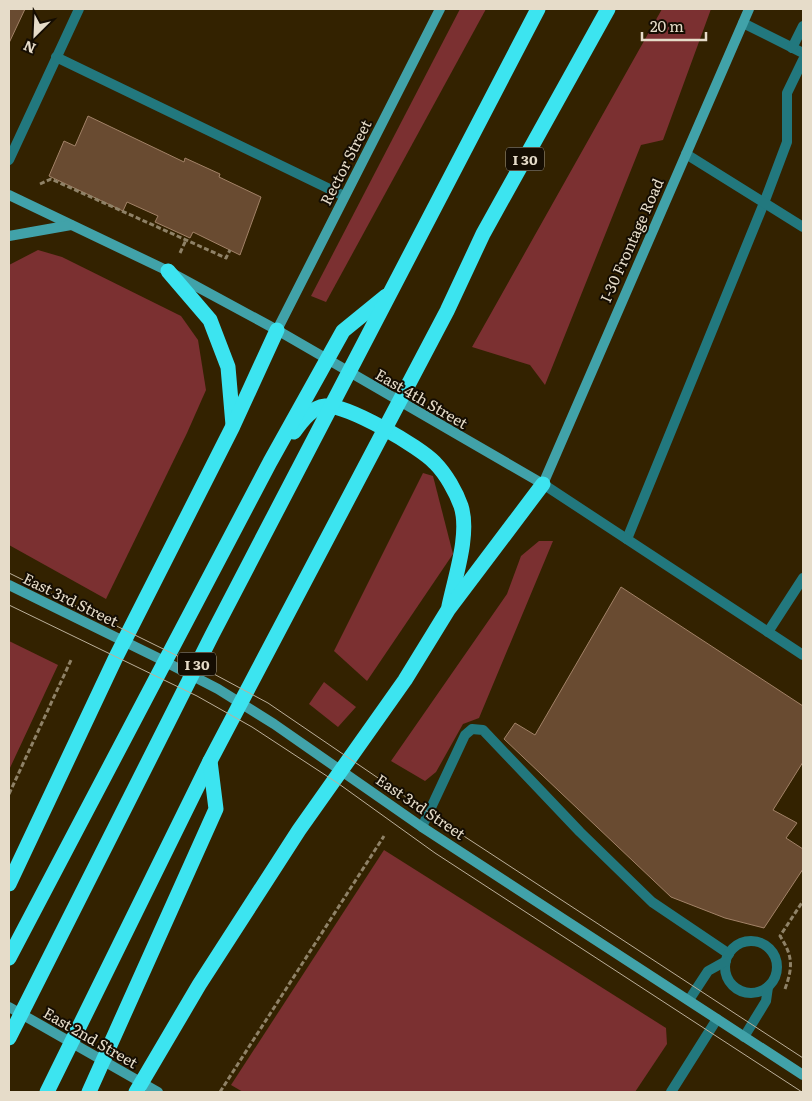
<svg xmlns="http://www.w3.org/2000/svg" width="812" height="1101" font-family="Literata,serif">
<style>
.green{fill:#7b3031}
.building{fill:#694b31;stroke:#a28267}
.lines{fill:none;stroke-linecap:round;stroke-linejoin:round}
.path{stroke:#8f8267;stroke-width:3;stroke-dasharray:5 2.5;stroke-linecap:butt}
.lane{stroke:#22787e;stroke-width:10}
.street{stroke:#22787e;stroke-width:10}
.secondary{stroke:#41a2a9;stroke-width:10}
.highway{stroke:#3ce4f0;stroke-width:15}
.tram{stroke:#bbaf99;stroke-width:1}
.labels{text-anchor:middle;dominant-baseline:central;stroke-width:4;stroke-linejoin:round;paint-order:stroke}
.shield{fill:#150d02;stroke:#a79e8d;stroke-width:1}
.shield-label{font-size:14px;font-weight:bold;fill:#e6dcc9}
.street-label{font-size:15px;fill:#e6dcc9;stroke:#150d02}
</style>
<rect width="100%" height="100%" fill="#320"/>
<g class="green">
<polygon points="460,9 486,9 326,302 311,296"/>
<polygon points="662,9 711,9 663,140 641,145 545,385 530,365 472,347"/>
<polygon points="38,250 62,257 181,316 198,340 206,390 187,433 106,599 9,545 9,265"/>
<polygon points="423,473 433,476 453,554 367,681 334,651"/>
<polygon points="539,541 553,541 479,718 463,724 436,772 425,781 391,761 507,594 521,556"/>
<polygon points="9,641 58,665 9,770"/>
<polygon points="324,682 356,707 338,727 309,704"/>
<polygon points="384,850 666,1028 667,1044 635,1092 243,1092 231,1085"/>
</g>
<g class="building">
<polygon points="9,9 25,9 9,43"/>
<polygon points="88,116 184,162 185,158 220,174 219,177 261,197 240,255 193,232 190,238 155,222 158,216 127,202 123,211 49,176 64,141 75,146"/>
<polygon points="621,587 803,706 803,762 773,810 797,823 786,838 803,849 803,869 764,928 725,918 671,897 504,739 515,723 535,735"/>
</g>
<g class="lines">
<g class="path">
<polyline points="40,184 51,179 226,258 230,250"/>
<polyline points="180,253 186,240"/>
<polyline points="9,794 72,658"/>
<path d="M 785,989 C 793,967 793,956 780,936 L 803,901"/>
<polyline points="220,1092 384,836"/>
</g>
<g class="lane">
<polyline points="743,23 803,53"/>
<polyline points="792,48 803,26"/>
<polyline points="56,57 344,196"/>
<polyline points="627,539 764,203 787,142 787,93 803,60"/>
<polyline points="768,632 803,578"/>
<polyline points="422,827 465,735 472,729 483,730 580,832 652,902 729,954"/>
<circle cx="751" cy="967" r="26"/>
<polyline points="689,1000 708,971 726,961"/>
<polyline points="744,1037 766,1001 768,987"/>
</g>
<g class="street">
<polyline points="686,154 803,227"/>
<polyline points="9,160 79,9"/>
<polyline points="543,484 803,655"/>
<polyline points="671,1092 717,1019"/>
</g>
<g class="secondary">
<polyline points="9,195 168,271 277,330 543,484 749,9"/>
<polyline points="9,236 71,225"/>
<polyline points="277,330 440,9"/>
<polyline points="9,585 156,657 218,689 274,724 422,827 803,1075"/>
<polyline points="9,1007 158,1092"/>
</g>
<g class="highway">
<polyline points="168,271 210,320 228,367 233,425"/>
<path d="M 294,432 C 301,422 312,407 325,406 C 347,404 420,447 435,463 C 446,474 456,492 461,506 C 470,534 455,577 449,606"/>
<polyline points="9,884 116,657 233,426 277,330"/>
<polyline points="9,958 270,462 343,331 386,296"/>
<polyline points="9,1038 212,635 538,9"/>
<polyline points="47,1092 210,761 447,311 483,234 608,9"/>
<polyline points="89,1092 216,809 210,761"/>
<polyline points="136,1092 199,985 299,830 405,680 448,610 543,484"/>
</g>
<g class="tram">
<polyline points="9,573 212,673 268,703 450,827 803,1058"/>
<polyline points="9,605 197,696 252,727 339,784 435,853 802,1092"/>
</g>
</g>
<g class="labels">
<g class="shield">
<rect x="506" y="147.5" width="38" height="23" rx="4"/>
<rect x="178" y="652.5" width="38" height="23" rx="4"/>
</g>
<g class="shield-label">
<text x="525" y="159">I 30</text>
<text x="197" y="664">I 30</text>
</g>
<g class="street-label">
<text transform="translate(345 162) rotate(-63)">Rector Street</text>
<text transform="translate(631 240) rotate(-66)">I-30 Frontage Road</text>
<text transform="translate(422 398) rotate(30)">East 4th Street</text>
<text transform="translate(71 599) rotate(26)">East 3rd Street</text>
<text transform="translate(421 806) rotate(34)">East 3rd Street</text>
<text transform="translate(91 1037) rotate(30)">East 2nd Street</text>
</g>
</g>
<rect width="812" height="1101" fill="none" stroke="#e6dcc9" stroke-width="20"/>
<g transform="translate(35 35) rotate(204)" stroke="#150d02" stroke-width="4" paint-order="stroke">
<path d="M0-4L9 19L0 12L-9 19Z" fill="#e6dcc9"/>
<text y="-8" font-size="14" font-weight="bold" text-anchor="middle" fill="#e6dcc9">N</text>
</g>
<path d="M642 32v8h64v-8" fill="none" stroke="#e6dcc9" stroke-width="2.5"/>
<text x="650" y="32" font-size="15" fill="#e6dcc9" stroke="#150d02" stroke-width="4" paint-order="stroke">20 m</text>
</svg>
